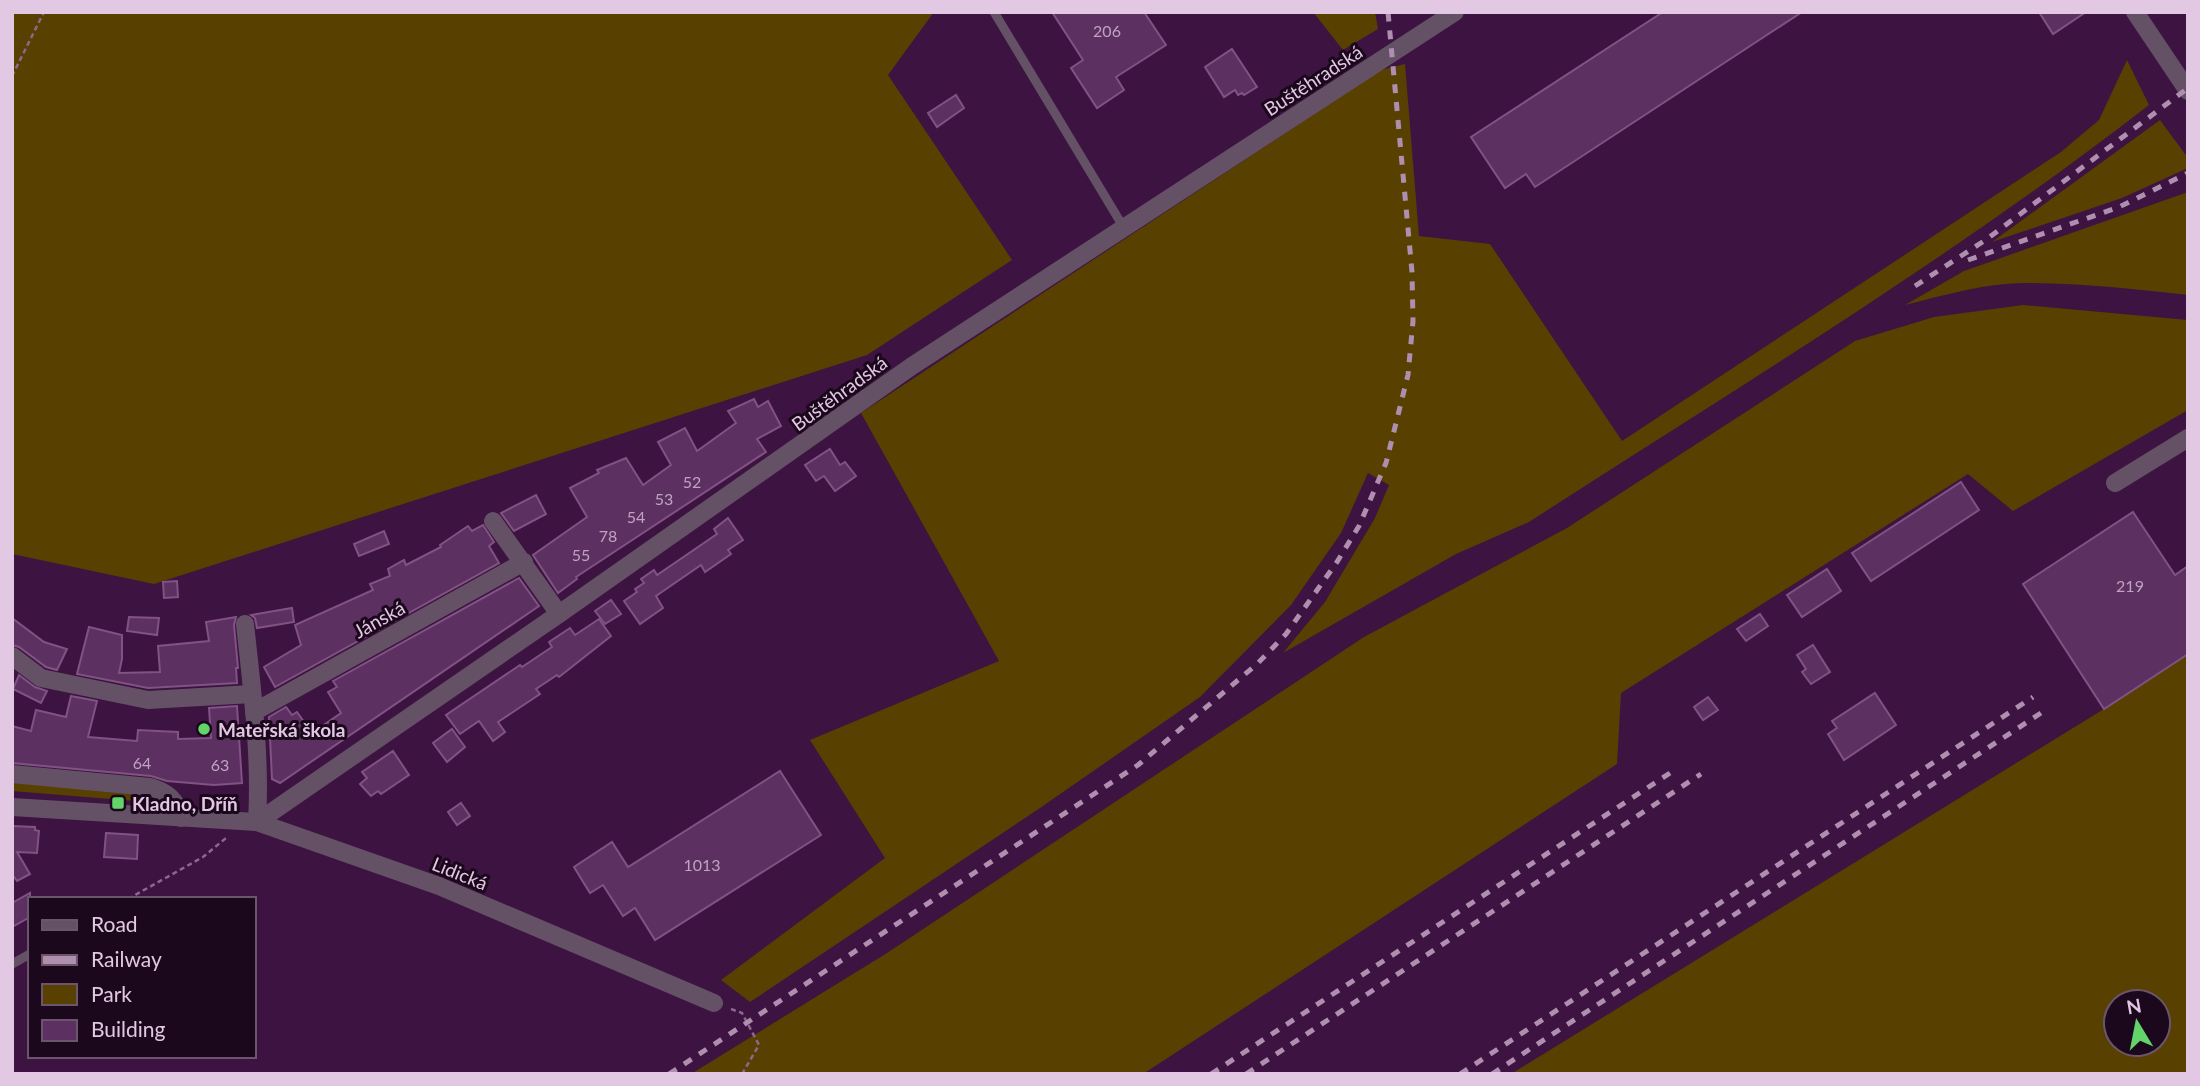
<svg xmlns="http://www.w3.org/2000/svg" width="2200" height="1086" font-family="Lato,sans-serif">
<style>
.green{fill:#584000;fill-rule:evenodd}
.building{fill:#5c3060;stroke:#815284;stroke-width:2}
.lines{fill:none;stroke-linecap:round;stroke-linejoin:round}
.path{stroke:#8b698e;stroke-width:2.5;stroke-dasharray:5 3.5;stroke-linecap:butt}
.service{stroke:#655166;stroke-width:9}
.minor{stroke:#655166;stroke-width:18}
.rail{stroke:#ae8fb0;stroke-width:5;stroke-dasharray:9 9;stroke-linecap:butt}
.poi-dot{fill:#63d469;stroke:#1b081c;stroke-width:2.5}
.labels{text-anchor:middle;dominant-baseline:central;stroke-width:6;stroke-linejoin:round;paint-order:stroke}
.number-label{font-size:16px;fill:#c0a2c2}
.street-label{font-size:19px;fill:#e2c8e3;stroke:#1b081c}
.poi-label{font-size:19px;font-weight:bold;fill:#e2c8e3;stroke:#1b081c;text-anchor:start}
</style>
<rect width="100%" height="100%" fill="#3d1341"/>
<g class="green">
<polygon points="12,12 934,12 888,75 1012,260 867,355 154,584 12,554"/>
<polygon points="1313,12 1375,12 1378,29 1343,50"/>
<path d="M 2127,60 L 2149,105 C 1952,258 1738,387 1529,522 L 1456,554 L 1283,653 L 1325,602 L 1375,518 L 1389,485 L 1368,473 L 1341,533 L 1291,605 L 1200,697 L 1040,808 L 750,1002 L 721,980 L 885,858 L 810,740 L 999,661 L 861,413 L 1381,70 L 1405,64 L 1419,236 L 1490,244 L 1622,441 L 2061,152 L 2099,120 Z"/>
<polygon points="2160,120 2188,158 2188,168 2122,198 1992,242"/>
<path d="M 2188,192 L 2188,295 C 2134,289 2081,283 2027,283 C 1985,283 1945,295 1905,305 L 1964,271 Z"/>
<polygon points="2023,305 2188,320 2188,410 2013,511 1968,474 1621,693 1617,764 1143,1074 691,1074 887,953 1364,637 1567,528 1855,341 1934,317"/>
<path d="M 2188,654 L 2188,1074 L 1511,1074 L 2104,709 ZM 2116,1002 L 2158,1002 L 2158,1044 L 2116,1044 Z"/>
<polygon points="12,781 136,791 135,801 12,791"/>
</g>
<g class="building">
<polygon points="1052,12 1144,12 1166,45 1116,77 1124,90 1097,108 1071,68 1083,60"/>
<polygon points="1663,12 1802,12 1535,187 1526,174 1505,188 1471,137"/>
<polygon points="2039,12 2086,12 2053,34"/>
<polygon points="1232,49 1257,87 1244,95 1242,93 1238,95 1235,90 1224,97 1205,67"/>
<polygon points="956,95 964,108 937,127 928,113"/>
<polygon points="754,399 758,407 768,401 781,426 757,439 766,452 576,577 577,579 558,593 533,555 587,517 570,488 599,473 597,470 626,458 643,485 671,465 658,442 685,428 697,451 736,423 728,411"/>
<polygon points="830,449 840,465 845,462 856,476 835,491 824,476 816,481 805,465"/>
<polygon points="1961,482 1979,510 1871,581 1852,553"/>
<polygon points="536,495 546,514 514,531 501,513"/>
<polygon points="2133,512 2175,575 2188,566 2188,654 2104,709 2023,584"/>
<polygon points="728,518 743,540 728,550 731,554 705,572 701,565 656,596 663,608 640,624 624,601 637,592 635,589 644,583 641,579 654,570 657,575 717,534 714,529"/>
<polygon points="483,525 494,542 489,546 499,563 275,687 264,667 301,645 295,625 373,590 370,584 390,576 388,569 404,560 406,565 441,547 440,545 468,526 472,531"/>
<polygon points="384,531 389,544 359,556 354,544"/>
<polygon points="1827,569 1841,591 1802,617 1787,595"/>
<polygon points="519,578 539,606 280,783 272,779 269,717 286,707 292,715 297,712 312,733 341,713 328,692 337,687 333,681"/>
<polygon points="177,581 178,597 164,598 163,582"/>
<polygon points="611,600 621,614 605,624 595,611"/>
<polygon points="292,608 294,622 257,628 255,618 251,615"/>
<polygon points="1760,614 1768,626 1746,641 1737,629"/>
<polygon points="129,617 159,618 157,635 127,631"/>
<polygon points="236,617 234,625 238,668 236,668 237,683 148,688 77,674 89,627 122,635 122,659 119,673 160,672 158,646 209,641 206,622"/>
<polygon points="12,618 44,642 67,649 57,670 46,667 19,647 12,645"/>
<polygon points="599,619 611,636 559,677 557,675 536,689 540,694 498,722 505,732 493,741 479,721 460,734 446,715 520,665 522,667 552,647 549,642 570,628 575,635"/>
<polygon points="1813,645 1830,672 1811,684 1802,672 1806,669 1797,655"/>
<polygon points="19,675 35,687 47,691 41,703 13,689"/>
<polygon points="1875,693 1896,725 1844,760 1828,734 1837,728 1832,721"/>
<polygon points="71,696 97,701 88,737 137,741 138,730 178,732 178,739 211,738 209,708 237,706 242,783 214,785 167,781 151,776 12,763 12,726 31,731 36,710 66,717"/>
<polygon points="1708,697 1718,710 1703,720 1694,707"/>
<polygon points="452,729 465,747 447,762 433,743"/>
<polygon points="393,751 409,775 381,794 378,791 371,796 360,784 367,778 362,772"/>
<polygon points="780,771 821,835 655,940 635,908 623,916 603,885 590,893 574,867 612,842 628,867"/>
<polygon points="461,803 470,816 457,825 448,812"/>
<polygon points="12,826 35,827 35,830 39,831 37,853 17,852 30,874 17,881 12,874"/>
<polygon points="106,833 138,835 137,859 104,857"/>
<polygon points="30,893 30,917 12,927 12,903"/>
</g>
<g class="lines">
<g class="path">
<polyline points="12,76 44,12"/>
<polyline points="128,899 203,857 226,838"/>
<polyline points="731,1009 742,1013 759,1045 742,1074"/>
</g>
<g class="service">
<polyline points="994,12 1124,228"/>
<polyline points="12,964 30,954"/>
</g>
<g class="minor">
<polyline points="2135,12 2188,91"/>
<polyline points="2115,483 2188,438"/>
<polyline points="493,521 559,614"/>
<path d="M 245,624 C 252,689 261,756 257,822"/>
<polyline points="12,656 41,678 148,700 252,694"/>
<polyline points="254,712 524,562"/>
<path d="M 12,774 L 150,787 C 166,791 178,801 181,818"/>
<polyline points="12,807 257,822 439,886 714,1003"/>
<polyline points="257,822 559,614 912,366 1455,12"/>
</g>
<g class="rail">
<polyline points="1968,260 2119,207 2188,173"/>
<polyline points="1915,286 1987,239 2188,88"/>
<polyline points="669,1074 1138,765 1257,664 1286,634 1337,562 1359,526 1386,463 1408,375 1413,321 1412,272 1388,12"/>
<polyline points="1211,1074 1670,773"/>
<polyline points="1246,1074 1701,774"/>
<polyline points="1460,1074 2033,697"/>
<polyline points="1492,1074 2044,711"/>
</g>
</g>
<g class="poi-dot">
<circle cx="204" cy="729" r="7"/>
<rect x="111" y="796" width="14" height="14" rx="3.5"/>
</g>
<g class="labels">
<g class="number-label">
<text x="1107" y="30">206</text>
<text x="692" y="481">52</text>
<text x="664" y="498">53</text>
<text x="636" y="516">54</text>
<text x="608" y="535">78</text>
<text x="581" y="554">55</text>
<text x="2130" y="585">219</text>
<text x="142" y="762">64</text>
<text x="220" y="764">63</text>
<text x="702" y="864">1013</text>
</g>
<g class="street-label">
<text transform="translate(1313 80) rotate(-33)">Buštěhradská</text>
<text transform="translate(839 393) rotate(-36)">Buštěhradská</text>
<text transform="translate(379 619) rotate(-29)">Jánská</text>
<text transform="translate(460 873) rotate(22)">Lidická</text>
</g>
<g class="poi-label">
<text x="218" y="729">Mateřská škola</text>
<text x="132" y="803">Kladno, Dříň</text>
</g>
</g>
<rect width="2200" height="1086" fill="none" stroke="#e2c8e3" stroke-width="28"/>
<rect x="28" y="897" width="228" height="161" fill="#1b081c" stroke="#6b556c" stroke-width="2"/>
<rect x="42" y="920" width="35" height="10" fill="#655166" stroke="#6b556c" stroke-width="2"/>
<text x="91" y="932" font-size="21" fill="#e2c8e3">Road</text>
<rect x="42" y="955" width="35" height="10" fill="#ae8fb0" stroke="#6b556c" stroke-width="2"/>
<text x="91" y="967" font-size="21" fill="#e2c8e3">Railway</text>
<rect x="42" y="984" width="35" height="21" fill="#584000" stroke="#6b556c" stroke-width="2"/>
<text x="91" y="1002" font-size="21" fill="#e2c8e3">Park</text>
<rect x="42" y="1020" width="35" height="21" fill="#5c3060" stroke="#6b556c" stroke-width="2"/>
<text x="91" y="1037" font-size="21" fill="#e2c8e3">Building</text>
<g transform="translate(2137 1023) rotate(350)"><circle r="33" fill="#1b081c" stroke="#6b556c" stroke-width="2"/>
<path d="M0-5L12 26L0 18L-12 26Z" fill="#63d469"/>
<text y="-10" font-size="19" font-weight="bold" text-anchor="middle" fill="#e2c8e3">N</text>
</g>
</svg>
